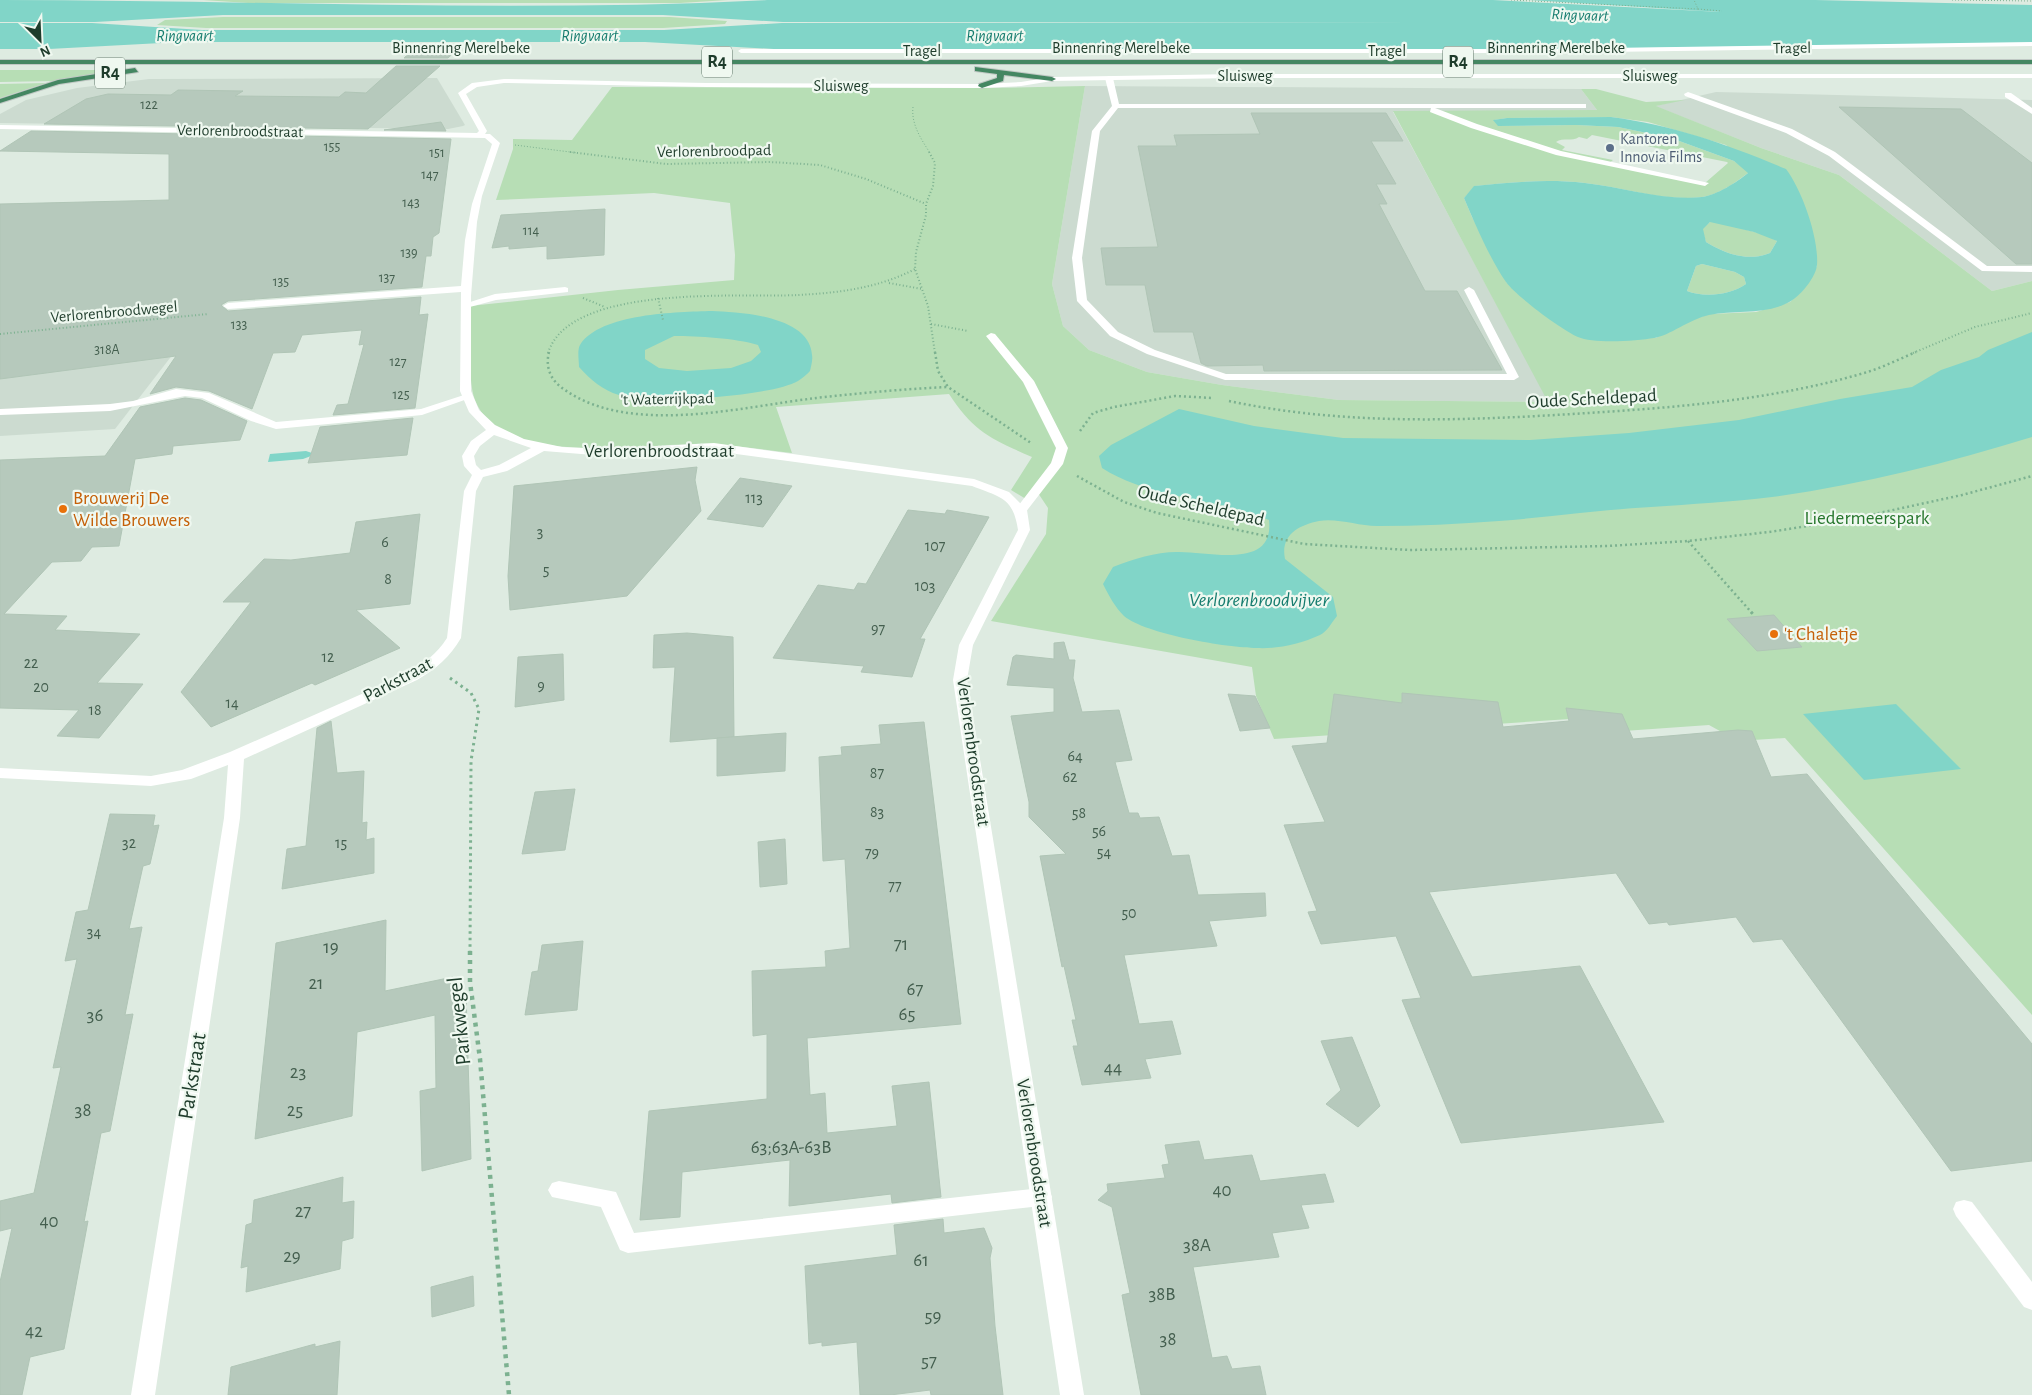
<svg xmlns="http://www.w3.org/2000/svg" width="2032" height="1395" font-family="'Alegreya Sans',sans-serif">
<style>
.built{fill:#ccdbd0}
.green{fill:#b7deb5;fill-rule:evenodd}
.water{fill:#81d5c8;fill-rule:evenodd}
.building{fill:#b6c9bc;stroke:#b0c5b6}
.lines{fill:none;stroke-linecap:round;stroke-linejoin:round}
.trunk-casing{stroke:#c0c8c4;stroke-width:2}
.path-far4{stroke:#7cb190;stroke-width:1;stroke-dasharray:1 2;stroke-linecap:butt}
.path-far3{stroke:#7cb190;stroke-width:2;stroke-dasharray:1 2.5;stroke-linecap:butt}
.path-far2{stroke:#7cb190;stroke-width:2.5;stroke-dasharray:2 3;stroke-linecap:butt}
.path-far1{stroke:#7cb190;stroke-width:3;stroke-dasharray:2.5 4;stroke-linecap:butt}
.path{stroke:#7cb190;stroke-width:4.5;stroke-dasharray:4 5;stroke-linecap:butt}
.service{fill:#fff;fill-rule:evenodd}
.minor{fill:#fff;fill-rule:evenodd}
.trunk{fill:#448762;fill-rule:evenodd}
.service-dot{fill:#5c6f8a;stroke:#eff8f0;stroke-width:2}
.food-dot{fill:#e8710a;stroke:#eff8f0;stroke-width:2}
.labels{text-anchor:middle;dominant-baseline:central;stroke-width:4.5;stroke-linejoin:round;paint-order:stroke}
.far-number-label{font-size:14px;fill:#445f4f}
.far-water-label{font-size:16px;font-style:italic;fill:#157c6e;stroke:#eff8f0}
.far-street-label{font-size:16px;fill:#1e3c2b;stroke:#eff8f0}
.far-service-label{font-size:16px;fill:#4e5e75;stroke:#eff8f0;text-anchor:start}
.number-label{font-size:16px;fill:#445f4f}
.shield{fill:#eff8f0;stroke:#5d7466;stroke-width:1}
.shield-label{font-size:18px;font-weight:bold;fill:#1e3c2b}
.street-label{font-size:19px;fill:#1e3c2b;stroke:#eff8f0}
.food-label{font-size:19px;fill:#c56008;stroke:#eff8f0;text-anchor:start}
.park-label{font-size:19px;fill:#26762c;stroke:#eff8f0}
.near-number-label{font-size:19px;fill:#445f4f}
.water-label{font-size:20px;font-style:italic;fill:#157c6e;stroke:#eff8f0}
.near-street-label{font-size:22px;fill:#1e3c2b;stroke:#eff8f0}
</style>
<rect width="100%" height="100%" fill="#deebe1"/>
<g class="built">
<polygon points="437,78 465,125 463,126 448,129 0,123 0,114 26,100 77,88 149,79"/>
<polygon points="1085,86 1581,89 1597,110 1393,112 1549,402 1339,400 1222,385 1147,372 1089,350 1063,326 1052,284"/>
<polygon points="1716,92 2032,100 2032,281 1992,291 1839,175 1761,148 1655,106"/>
<polygon points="245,261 115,429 0,436 0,269"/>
</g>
<g class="green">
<polygon points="203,0 728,0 680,3 248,3"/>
<polygon points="223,17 670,17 727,21 725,24 663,28 206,28 157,25 165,20"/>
<polygon points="0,70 118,70 54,81 0,82"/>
<polygon points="46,83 0,98 0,84"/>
<path d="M 1085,86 L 1052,284 L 1063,326 L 1089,350 L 1147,372 L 1222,385 L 1339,400 L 1548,402 L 1393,111 L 1597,110 L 1581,89 L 1596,89 L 1646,102 L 1685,100 L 1656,106 L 1761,148 L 1839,175 L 1992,291 L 2032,281 L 2032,1015 L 1785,738 L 1738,741 L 1709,725 L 1581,734 L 1570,719 L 1274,739 L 1256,696 L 1252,667 L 991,621 L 1046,534 L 1048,508 L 1038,493 L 1026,499 L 1011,490 L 1032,457 C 991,439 974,432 949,394 L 776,407 L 792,453 C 766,450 740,446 713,444 C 655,441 503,472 475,400 C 467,379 471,330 470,306 L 618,290 L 734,280 L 735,255 L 730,203 L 654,193 L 496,200 L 513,149 L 513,139 L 572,140 L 612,87 L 989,88 ZM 1611,117 L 1648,122 L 1726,145 L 1814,239 L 1817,266 L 1803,290 L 1790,302 L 1756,312 L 1710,314 L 1687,321 L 1656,338 L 1507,283 L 1472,217 L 1464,198 L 1475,186 C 1511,182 1548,179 1585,183 C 1623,187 1664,202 1702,197 C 1718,195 1737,182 1749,172 L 1734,161 L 1671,138 L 1618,127 L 1576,125 L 1499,126 L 1494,120 L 1507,118 ZM 1592,135 L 1727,162 L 1728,163 L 1705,183 L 1609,163 L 1613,160 L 1562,150 L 1565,147 L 1556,142 C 1563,137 1572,142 1579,137 L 1587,139 Z"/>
<path d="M 1710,222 L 1717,222 L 1766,235 L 1777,241 L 1770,253 C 1748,262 1726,254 1706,242 L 1702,229 Z"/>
<path d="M 1702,264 L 1735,272 L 1744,277 L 1746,284 C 1730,295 1705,298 1687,291 L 1696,266 Z"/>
</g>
<g class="water">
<path d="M 0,0 C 255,0 511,13 767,0 L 1493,0 L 1721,12 L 1529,0 L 1815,0 L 2032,5 L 2032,43 L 1555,49 L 774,49 L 645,42 L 180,42 L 49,49 L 0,49 L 0,23 L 92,23 L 202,30 L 664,30 L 782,23 L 1421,23 L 783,22 L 663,15 L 223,15 L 95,22 L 0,22 Z"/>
<path d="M 1611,117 C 1673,125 1729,145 1786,169 C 1802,190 1819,238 1817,265 C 1816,277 1801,295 1791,301 C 1766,316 1736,309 1709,315 C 1690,319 1669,336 1654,338 C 1637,341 1593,344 1578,337 C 1562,330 1517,297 1506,282 C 1490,259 1475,224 1464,198 L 1474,186 C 1511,182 1548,179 1585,183 C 1623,187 1663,201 1702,197 C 1717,195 1737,182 1748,173 L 1734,161 L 1671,138 L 1618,127 L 1576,125 L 1498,126 L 1493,120 L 1507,118 ZM 1710,222 L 1754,232 L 1777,241 L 1770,253 C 1748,262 1726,254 1706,242 L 1703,229 ZM 1702,264 L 1735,272 L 1744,277 L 1746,284 C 1730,295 1705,298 1687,291 L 1696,266 Z"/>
<path d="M 712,311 C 740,312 810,316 812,355 C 813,360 811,366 810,371 C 807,374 803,378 798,381 C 770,397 652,404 619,395 C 602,390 591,380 579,367 C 579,361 577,350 580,345 C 600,313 678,312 712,311 ZM 674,336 C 698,336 735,338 758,345 L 761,352 L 751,361 L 731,368 L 687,371 L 659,368 L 645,359 L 645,350 Z"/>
<path d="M 2032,332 L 2032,437 C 1948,463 1860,485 1772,497 C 1732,502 1692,504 1651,507 C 1600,510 1550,517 1499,521 C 1459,524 1418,526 1377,526 C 1358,526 1338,518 1319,521 C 1299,525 1280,535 1285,559 L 1333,597 L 1337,616 C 1332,622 1327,632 1320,635 C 1300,644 1278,649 1257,648 C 1228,648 1145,634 1124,616 C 1115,607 1109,596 1103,584 L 1113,567 C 1134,559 1155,552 1177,552 C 1207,551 1275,571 1269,520 C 1215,497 1152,500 1102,468 L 1099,456 L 1111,445 L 1179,409 L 1254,426 L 1343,438 L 1530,440 L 1629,433 L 1739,420 L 1840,399 L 1912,387 L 1941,370 L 1979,357 L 1988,350 Z"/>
<polygon points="306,451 312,453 311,456 303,459 268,462 270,454"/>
<polygon points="1896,704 1961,769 1864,780 1803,714"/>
</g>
<g class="building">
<polygon points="418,45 462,45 448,58 404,58"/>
<polygon points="396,66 440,66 368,129 44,124 86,99 108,94 171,95 178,90 243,91 235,96 339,97 345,92 366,93"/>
<polygon points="1839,107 1961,109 2032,163 2032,264 2016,264"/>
<polygon points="1251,113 1386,113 1403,141 1371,141 1396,184 1376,184 1387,204 1379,204 1425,291 1457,291 1502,370 1264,371 1263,365 1207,366 1201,363 1193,332 1154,332 1145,285 1106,285 1101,248 1158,247 1138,146 1177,146 1174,135 1260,134"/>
<polygon points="441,122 446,131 384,130"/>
<polygon points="31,131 451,139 439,233 433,237 431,256 426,256 422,287 228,301 221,305 228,311 421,297 419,315 428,314 415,408 333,415 337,405 348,404 364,344 359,345 362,330 302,335 295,352 273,353 252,409 209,391 176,387 150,394 176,356 0,379 0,204 169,200 169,154 0,151"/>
<polygon points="605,209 604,255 547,259 547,246 509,249 509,246 492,248 501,215"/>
<polygon points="185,398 201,400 247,421 240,440 173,446 172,454 135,459 119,546 92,547 81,561 52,562 4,614 67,616 55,630 140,634 97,683 143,684 99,738 57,736 79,710 0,708 0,460 105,456 140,407"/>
<polygon points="413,418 407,455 308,463 320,427"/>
<polygon points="697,467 695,480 701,511 627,596 510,610 508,576 514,486"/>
<polygon points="740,478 792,486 763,527 707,519"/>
<polygon points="908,510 945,514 947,510 989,517 920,639 925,639 912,677 861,672 864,666 773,658 818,585 854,590 858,583 866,584"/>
<polygon points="420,514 410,604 356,610 400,648 315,685 312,683 211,727 181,692 251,602 223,602 264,559 291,560 350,553 356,522"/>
<polygon points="1774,615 1802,647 1757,651 1727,619"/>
<polygon points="687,633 733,637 734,737 670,742 675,667 653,668 654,635"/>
<polygon points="1064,642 1069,660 1075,660 1073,678 1082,712 1119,710 1132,760 1115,762 1129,813 1138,813 1140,818 1159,817 1172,856 1189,855 1198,895 1265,893 1266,916 1209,921 1217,946 1124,955 1139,1024 1172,1021 1181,1054 1145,1059 1151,1078 1082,1085 1073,1046 1078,1046 1072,1020 1076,1020 1064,966 1062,967 1040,856 1066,854 1029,817 1029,802 1011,716 1054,712 1054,688 1007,685 1013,657 1016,655 1054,659 1054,643"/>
<polygon points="563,654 564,700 515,707 518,657"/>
<polygon points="1402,693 1498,702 1503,727 1569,721 1566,708 1622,714 1633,739 1738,730 1752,731 1771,777 1807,774 2032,1044 2032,1161 1951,1171 1782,939 1753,942 1736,917 1669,925 1667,922 1649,924 1616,873 1429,892 1472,977 1580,966 1664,1122 1461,1143 1402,1000 1421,998 1396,936 1321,944 1308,912 1317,911 1284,825 1325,822 1292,746 1327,743 1334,694 1402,703"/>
<polygon points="1228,694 1255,696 1270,728 1240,731"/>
<polygon points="331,721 337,773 364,771 362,823 367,822 366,840 374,838 374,873 282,889 287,849 306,846 317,728"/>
<polygon points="924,722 961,1024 807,1038 810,1095 825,1093 827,1133 897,1126 892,1086 929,1082 941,1197 892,1203 891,1194 789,1206 790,1160 682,1172 680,1217 640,1220 649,1111 767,1099 767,1034 753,1036 752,971 826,967 825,951 850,948 845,859 823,861 819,757 842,755 841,747 881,744 879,725"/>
<polygon points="786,733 785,771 717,776 717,738"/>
<polygon points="575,789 565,850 522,854 535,792"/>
<polygon points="110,814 155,815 153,826 159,825 150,864 143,866 129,929 142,927 125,1015 133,1014 110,1131 101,1133 84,1222 88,1221 64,1349 30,1357 22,1395 0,1395 0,1282 12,1228 0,1231 0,1201 34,1193 61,1067 53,1068 77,959 65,961 76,912 88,910"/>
<polygon points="785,839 787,884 760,887 758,842"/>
<polygon points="386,920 385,991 453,977 453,995 466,992 471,1159 422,1171 420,1091 436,1088 435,1015 357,1032 352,1116 255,1139 276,943"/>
<polygon points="583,941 577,1010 525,1015 532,972 538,971 542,945"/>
<polygon points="1352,1037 1380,1106 1358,1127 1326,1104 1341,1090 1321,1041"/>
<polygon points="1199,1141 1204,1160 1252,1155 1260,1181 1325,1174 1334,1202 1301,1205 1309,1228 1272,1233 1279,1257 1193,1267 1212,1358 1227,1356 1232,1369 1260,1366 1266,1395 1141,1395 1122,1295 1130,1293 1112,1207 1098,1200 1108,1191 1107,1184 1165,1178 1162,1165 1169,1164 1165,1145"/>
<polygon points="343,1177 342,1203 354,1201 353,1238 342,1241 340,1269 246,1292 248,1266 241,1268 246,1225 252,1223 254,1200"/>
<polygon points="943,1219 944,1233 984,1228 992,1248 990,1258 995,1326 1003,1395 931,1395 930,1390 890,1395 860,1395 857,1342 822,1346 822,1342 809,1344 805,1266 897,1255 894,1225"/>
<polygon points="473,1276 474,1306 432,1317 431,1287"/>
<polygon points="340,1341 337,1395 228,1395 231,1367 315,1344 315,1347"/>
</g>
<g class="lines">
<g class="trunk-casing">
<g id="trunk">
<rect x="0" y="60" width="2032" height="4"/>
<polygon points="975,67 1052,77 1056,79 1052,81 1004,75 1003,81 982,88 978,86 979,84 997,78 997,74 975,71"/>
<polygon points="135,68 138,72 59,84 0,103 0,99 58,80"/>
</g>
</g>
<g class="path-far4">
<polyline points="1511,0 1698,9 1694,0"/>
<polyline points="1952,0 2032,1"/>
<polyline points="1698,9 1722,11"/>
<path d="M 913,107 C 911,124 921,139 930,153"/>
<polyline points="515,145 578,153"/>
</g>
<g class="path-far3">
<polyline points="570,152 666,164 770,162 820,165 866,179 926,204"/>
<polyline points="929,152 935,163 933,186 926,204 926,215 916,252 915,269 928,306 935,353"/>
<polyline points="889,283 922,289"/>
<polyline points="583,298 605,307"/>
<polyline points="658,298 663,320"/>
<polyline points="931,324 968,331"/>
<polyline points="0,334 208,314"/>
<path d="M 548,353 C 570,283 740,298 798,295 C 838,293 879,288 915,269"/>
<polyline points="1913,353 1975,327 2032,313"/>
</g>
<g class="path-far2">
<path d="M 549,352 C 545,368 551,381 565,390 C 631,436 741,407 816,398 C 860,393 904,389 948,387"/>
<polyline points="935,352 938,371 948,387 1031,443"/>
<path d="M 1229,401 C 1342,425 1457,421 1572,414 C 1670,408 1769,401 1864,373 C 1882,368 1899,359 1916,352"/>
<polyline points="1080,431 1093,413 1114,407 1175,396 1213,398"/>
<polyline points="1077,476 1124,502 1157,513 1304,544 1410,550 1608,546 1688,541 1769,532 1847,520 1962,495 2032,476"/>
<polyline points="1688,541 1752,613"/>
</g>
<g class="path-far1">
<polyline points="1751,612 1755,616"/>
<polyline points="450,678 471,693 479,709 471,761 470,952"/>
</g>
<polyline class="path" points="470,951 470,982 480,1059 509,1395"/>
<g class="service">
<polygon points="1109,76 1113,78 1119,104 1586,104 1586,108 1435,108 1477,124 1561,151 1709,183 1705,186 1556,155 1471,128 1430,112 1431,108 1118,108 1100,131 1082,258 1087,300 1118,332 1155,350 1226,374 1507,374 1464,290 1469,287 1474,290 1519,377 1514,380 1225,380 1147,354 1110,336 1077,301 1072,258 1092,131 1112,106 1105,78"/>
<polygon points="1688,92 1792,129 1835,152 1987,266 2032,266 2032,272 1982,271 1829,156 1786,133 1685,96 1684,94"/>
<polygon points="2005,93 2011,93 2032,108 2032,114 2005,97"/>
<polygon points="565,287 568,288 568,292 496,300 466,308 461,305 495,294"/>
<polygon points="991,333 995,334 1034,381 1068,448 1063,464 1025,513 1021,514 1015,510 1051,463 1056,448 1023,382 986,336"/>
<polygon points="176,389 209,393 276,422 421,409 467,394 473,397 422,415 276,429 251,421 202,398 185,396 110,411 0,415 0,409 110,404 133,401"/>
<polygon points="559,1181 616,1192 634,1233 1041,1188 1049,1190 1052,1197 1049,1204 1041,1206 628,1253 620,1250 601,1207 552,1197 548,1190 552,1183"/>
</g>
<g class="minor">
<polygon points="2032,42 2032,46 1537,53 741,53 738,51 741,49 1537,49"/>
<path d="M 1238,74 L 2032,74 L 2032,78 L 1238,78 L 1052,81 L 1021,86 L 982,88 L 707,87 L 504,83 L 477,87 L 466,94 L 487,131 L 485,134 L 490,134 L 500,143 L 482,196 L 477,222 L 471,296 L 471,391 L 479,410 L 495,425 L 524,439 L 562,447 L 606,449 L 714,443 L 974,479 L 1009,492 L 1027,510 L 1030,530 L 973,645 L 967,680 L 1084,1395 L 1060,1395 L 953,680 L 959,645 L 1018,530 C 1013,497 1000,497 972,486 L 714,451 L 606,456 L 544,451 L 507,471 L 483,477 L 476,491 L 461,638 C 450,657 436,669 417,680 L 244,759 L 240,818 L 155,1395 L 131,1395 L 224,818 L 228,765 L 191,779 L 151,786 L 0,778 L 0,768 L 151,776 L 182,770 L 230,752 L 407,674 C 423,664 437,654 447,638 L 464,491 L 472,475 L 464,466 L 462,456 L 471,441 L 486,430 L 469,412 L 460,391 L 461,292 L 228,309 L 223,306 L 228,303 L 461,286 L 465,240 L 472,204 L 492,144 L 485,138 L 0,129 L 0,125 L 477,133 L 479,131 L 458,93 L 472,83 L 504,79 L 707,83 L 982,84 L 1021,82 L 1052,77 ZM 494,435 L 531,448 L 499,465 L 481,470 L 476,465 L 474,456 L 480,446 Z"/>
<polygon points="1964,1200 1972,1202 2032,1282 2032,1310 2024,1307 1956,1216 1953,1209 1956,1202"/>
</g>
<use href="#trunk" class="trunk"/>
</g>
<circle class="service-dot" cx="1610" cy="148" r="5"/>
<g class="food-dot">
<circle cx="63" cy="509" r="5"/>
<circle cx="1774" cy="634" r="5"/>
</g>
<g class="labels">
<g class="far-number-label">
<text x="149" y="105">122</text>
<text x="332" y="147">155</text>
<text x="437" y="153">151</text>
<text x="430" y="175">147</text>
<text x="411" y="203">143</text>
<text x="531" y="231">114</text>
<text x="409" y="253">139</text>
<text x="387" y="278">137</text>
<text x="281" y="282">135</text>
<text x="239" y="325">133</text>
<text x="107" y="350">318A</text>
<text x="398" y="362">127</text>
<text x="401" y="395">125</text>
</g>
<g class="far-water-label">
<text transform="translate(1580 15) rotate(2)">Ringvaart</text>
<text x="185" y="36">Ringvaart</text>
<text x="590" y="36">Ringvaart</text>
<text x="995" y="36">Ringvaart</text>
</g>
<g class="far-street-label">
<text x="461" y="48">Binnenring Merelbeke</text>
<text x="1121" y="48">Binnenring Merelbeke</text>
<text x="1556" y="48">Binnenring Merelbeke</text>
<text transform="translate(1792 48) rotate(-1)">Tragel</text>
<text x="922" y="51">Tragel</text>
<text x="1387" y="51">Tragel</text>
<text x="1245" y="76">Sluisweg</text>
<text x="1650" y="76">Sluisweg</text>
<text x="841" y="86">Sluisweg</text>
<text transform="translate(240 131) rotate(1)">Verlorenbroodstraat</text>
<text transform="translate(714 151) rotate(-1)">Verlorenbroodpad</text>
<text transform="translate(114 312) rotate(-5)">Verlorenbroodwegel</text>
<text transform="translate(667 399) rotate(-1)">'t Waterrijkpad</text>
</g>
<g class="far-service-label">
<text x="1620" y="139">Kantoren<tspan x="1620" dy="18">Innovia Films</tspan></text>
</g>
<g class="number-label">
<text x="754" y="498">113</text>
<text x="540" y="532">3</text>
<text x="385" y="542">6</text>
<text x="935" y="546">107</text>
<text x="546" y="570">5</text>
<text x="388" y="579">8</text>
<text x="925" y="586">103</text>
<text x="878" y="629">97</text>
<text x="328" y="657">12</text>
<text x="31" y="663">22</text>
<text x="541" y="686">9</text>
<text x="41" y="687">20</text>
<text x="232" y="703">14</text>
<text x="95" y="710">18</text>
<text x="1075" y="756">64</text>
<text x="877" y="773">87</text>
<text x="1070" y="777">62</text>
<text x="877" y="812">83</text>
<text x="1079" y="813">58</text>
<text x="1099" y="831">56</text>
<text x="129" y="843">32</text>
<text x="341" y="843">15</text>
<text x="1104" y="852">54</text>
<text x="872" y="853">79</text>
<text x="895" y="886">77</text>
<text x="1129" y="913">50</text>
<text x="94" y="932">34</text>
</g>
<g class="shield">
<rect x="702" y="46.5" width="30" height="31" rx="4"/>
<rect x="1443" y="46.5" width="30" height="31" rx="4"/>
<rect x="95" y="57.5" width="30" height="31" rx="4"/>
</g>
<g class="shield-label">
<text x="717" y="62">R4</text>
<text x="1458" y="62">R4</text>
<text x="110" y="73">R4</text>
</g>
<g class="street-label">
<text transform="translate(1592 399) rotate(-3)">Oude Scheldepad</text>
<text x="659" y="451">Verlorenbroodstraat</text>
<text transform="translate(1201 506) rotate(13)">Oude Scheldepad</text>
<text transform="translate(398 680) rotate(-28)">Parkstraat</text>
<text transform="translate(973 752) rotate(82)">Verlorenbroodstraat</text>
<text transform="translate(1034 1153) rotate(81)">Verlorenbroodstraat</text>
</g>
<g class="food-label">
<text x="73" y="498">Brouwerij De<tspan x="73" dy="22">Wilde Brouwers</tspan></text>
<text x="1784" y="634">'t Chaletje</text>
</g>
<g class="park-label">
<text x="1867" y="518">Liedermeerspark</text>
</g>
<g class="near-number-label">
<text x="901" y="944">71</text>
<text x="331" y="947">19</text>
<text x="316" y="983">21</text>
<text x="915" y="989">67</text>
<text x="907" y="1014">65</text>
<text x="95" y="1015">36</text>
<text x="1113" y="1068">44</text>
<text x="298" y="1072">23</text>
<text x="83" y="1110">38</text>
<text x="295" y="1110">25</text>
<text x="791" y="1147">63;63A-63B</text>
<text x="1222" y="1190">40</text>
<text x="303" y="1211">27</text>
<text x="49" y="1221">40</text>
<text x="1197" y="1245">38A</text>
<text x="292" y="1256">29</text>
<text x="921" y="1260">61</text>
<text x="1162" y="1294">38B</text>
<text x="933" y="1316">59</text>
<text x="34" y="1331">42</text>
<text x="1168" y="1339">38</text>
<text x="929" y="1361">57</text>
</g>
<g class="water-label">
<text x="1259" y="600">Verlorenbroodvijver</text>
</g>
<g class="near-street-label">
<text transform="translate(459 1021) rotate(-96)">Parkwegel</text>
<text transform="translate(192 1076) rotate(-81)">Parkstraat</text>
</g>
</g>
<g transform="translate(40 40) rotate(156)" stroke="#eff8f0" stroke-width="4" paint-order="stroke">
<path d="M0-4L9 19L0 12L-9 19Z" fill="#1e3c2b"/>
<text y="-8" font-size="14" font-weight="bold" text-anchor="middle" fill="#1e3c2b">N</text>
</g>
</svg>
